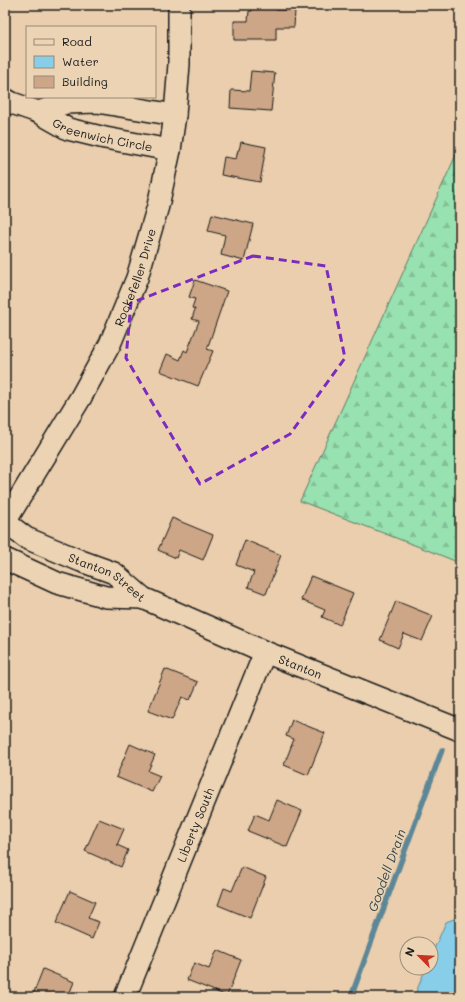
<svg xmlns="http://www.w3.org/2000/svg" width="465" height="1002" font-family="Mali,sans-serif">
<style>
.forest{fill:url(#forest-firs);stroke:#5a7e66}
.water{fill:#88cee9;stroke:#5d8797}
.lines{fill:none;stroke-linecap:round;stroke-linejoin:round}
.stream{stroke:#5d8797;stroke-width:5.5}
.building{fill:#cca686;stroke:#1c1c1c}
.minor-casing{stroke:#1c1c1c;stroke-width:24}
.minor{stroke:#ebd3b3;stroke-width:21}
.marked{fill:none;stroke:#7b2cbf;stroke-width:3;stroke-dasharray:8 5;stroke-linejoin:round}
.labels{text-anchor:middle;dominant-baseline:central;stroke-width:3;stroke-linejoin:round;paint-order:stroke}
.street-label{font-size:12px;fill:#1c1c1c;stroke:#ebd3b3}
.water-label{font-size:13px;font-style:italic;fill:#37484f;stroke:#ebd3b3}
</style>
<defs>
<pattern id="forest-firs" width="22" height="20" patternUnits="userSpaceOnUse"><rect width="22" height="20" fill="#98e1b0"/><path d="M5 1l3.5 6h-7zM16 11l3.5 6h-7z" fill="#82c097"/></pattern>
</defs>
<rect width="100%" height="100%" fill="#eacead"/>
<filter id="ink" filterUnits="userSpaceOnUse"><feTurbulence type="fractalNoise" baseFrequency=".025" numOctaves="2"/><feDisplacementMap in="SourceGraphic" scale="8" xChannelSelector="R" yChannelSelector="G"/><feConvolveMatrix kernelMatrix="1 2 1 2 8 2 1 2 1" color-interpolation-filters="sRGB"/></filter>
<g filter="url(#ink)">
<polygon class="forest" points="460,146 460,563 435,553 300,501"/>
<polygon class="water" points="454,919 460,920 460,997 414,997 426,968 431,968 431,956 446,922"/>
<g class="lines">
<polyline class="stream" points="351,997 442,750"/>
</g>
<g class="building">
<polygon points="252,5 277,5 276,10 295,10 294,27 276,27 276,40 234,40 234,21 248,21 249,11 252,11"/>
<polygon points="251,71 275,73 271,111 230,108 231,90 249,91"/>
<polygon points="241,142 266,147 260,182 221,175 224,157 236,159 238,150 239,150"/>
<polygon points="212,214 253,224 244,261 221,255 225,235 208,231"/>
<polygon points="195,280 227,291 207,349 213,351 198,386 160,371 167,354 180,360 184,350 187,352 199,321 192,319 195,309 192,308 195,299 189,297"/>
<polygon points="172,518 213,535 203,560 179,550 176,558 158,550"/>
<polygon points="245,540 281,555 266,594 248,587 254,572 236,565"/>
<polygon points="311,576 353,593 340,625 322,617 325,610 301,600"/>
<polygon points="396,601 433,616 422,641 404,634 398,648 380,640"/>
<polygon points="165,669 198,682 190,700 182,697 172,720 148,711"/>
<polygon points="292,720 325,733 308,775 284,765 294,739 286,736"/>
<polygon points="130,744 155,755 148,771 160,776 152,792 116,777"/>
<polygon points="277,800 302,811 287,847 248,831 255,814 269,820"/>
<polygon points="99,819 124,829 117,845 128,850 121,867 85,851"/>
<polygon points="242,867 266,877 250,918 218,905 224,888 232,891"/>
<polygon points="70,891 95,902 88,918 99,922 92,939 56,923"/>
<polygon points="217,950 241,960 227,996 187,980 194,963 209,969"/>
<polygon points="43,969 74,982 68,997 32,997"/>
</g>
<g class="lines">
<g class="minor-casing">
<g id="minor">
<path id="s1" d="M 5,99 L 12,103 L 38,112 L 68,129 L 105,138 L 170,150"/>
<polyline points="38,112 66,103 97,102 175,115"/>
<path id="s2" d="M 5,522 L 81,397 L 110,344 L 137,278 L 158,206 L 170,150 L 175,115 L 179,64 L 179,5"/>
<path id="s3" d="M 5,522 L 26,538 L 81,561 L 114,573 L 143,598 L 265,652 L 460,730"/>
<polyline points="5,559 57,583 106,597 143,598"/>
<path id="s4" d="M 125,997 L 265,652"/>
</g>
</g>
<use href="#minor" class="minor"/>
</g>
</g>
<path class="marked" d="M 253,256 L 326,266 L 345,358 L 290,434 L 200,484 L 126,358 L 131,303 Z"/>
<g class="labels">
<g class="street-label">
<text stroke="none"><textPath href="#s1" startOffset="105">Greenwich Circle</textPath></text>
<text stroke="none"><textPath href="#s2" startOffset="278">Rockefeller Drive</textPath></text>
<text stroke="none"><textPath href="#s3" startOffset="117">Stanton Street</textPath></text>
<text stroke="none"><textPath href="#s3" startOffset="331">Stanton</textPath></text>
<text stroke="none"><textPath href="#s4" startOffset="186">Liberty South</textPath></text>
</g>
<g class="water-label">
<text transform="translate(386 870) rotate(-70)">Goodell Drain</text>
</g>
</g>
<rect width="465" height="1002" fill="none" stroke="#ebd3b3" stroke-width="20"/>
<rect x="10" y="10" width="445" height="982" fill="none" stroke="#1c1c1c" stroke-width="1.5" filter="url(#ink)"/>
<rect x="26" y="26" width="130" height="72" fill="#ebd3b3" stroke="#988a77"/>
<rect x="34" y="39" width="20" height="6" fill="#ebd3b3" stroke="#988a77"/>
<text x="62" y="46" font-size="12" fill="#1c1c1c">Road</text>
<rect x="34" y="56" width="20" height="12" fill="#88cee9" stroke="#988a77"/>
<text x="62" y="66" font-size="12" fill="#1c1c1c">Water</text>
<rect x="34" y="76" width="20" height="12" fill="#cca686" stroke="#988a77"/>
<text x="62" y="86" font-size="12" fill="#1c1c1c">Building</text>
<g transform="translate(419 956) rotate(294)"><circle r="19" fill="#ebd3b3" stroke="#988a77"/>
<path d="M0-3L7 15L0 10L-7 15Z" fill="#c8321e"/>
<text y="-6" font-size="11" font-weight="bold" text-anchor="middle" fill="#1c1c1c">N</text>
</g>
</svg>
